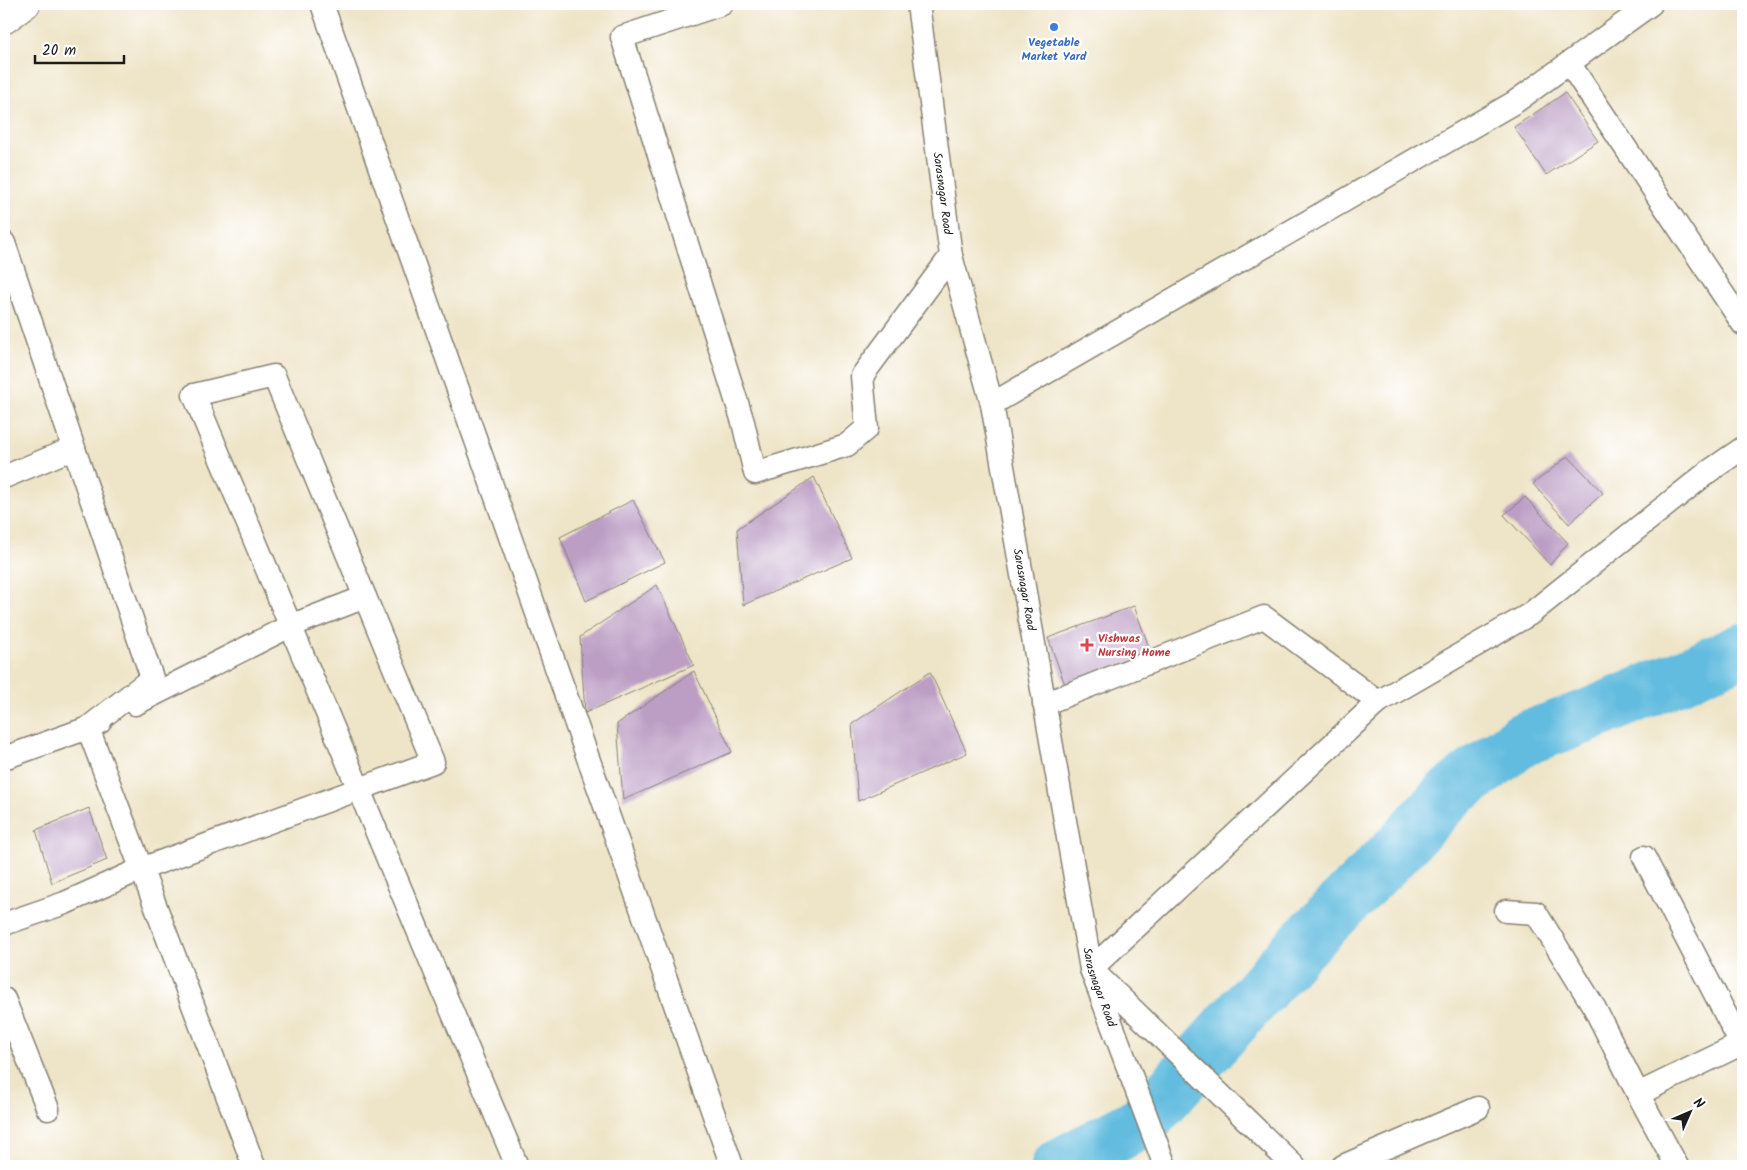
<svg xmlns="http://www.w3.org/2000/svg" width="1747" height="1170" font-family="Kalam,sans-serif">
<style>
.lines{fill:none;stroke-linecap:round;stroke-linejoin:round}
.river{stroke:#62bcdf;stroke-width:54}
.building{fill:#bc9ec5}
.minor-casing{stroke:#858072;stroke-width:25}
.tertiary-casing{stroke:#858072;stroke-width:30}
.minor{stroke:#fff;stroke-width:22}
.tertiary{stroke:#fff;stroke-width:28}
.shop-dot{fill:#3f7fe0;stroke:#fff;stroke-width:2}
.health-dot{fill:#e0444e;stroke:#fff;stroke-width:2}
.labels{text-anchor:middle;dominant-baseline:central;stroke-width:4.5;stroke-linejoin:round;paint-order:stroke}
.shop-label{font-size:12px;font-weight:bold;fill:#366cbe;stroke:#fff}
.street-label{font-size:12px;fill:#1c1c1c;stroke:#fff}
.health-label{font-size:12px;font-weight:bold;fill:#be3a42;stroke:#fff;text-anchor:start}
</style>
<rect width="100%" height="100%" fill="#fff"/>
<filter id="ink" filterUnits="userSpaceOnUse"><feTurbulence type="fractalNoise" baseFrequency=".02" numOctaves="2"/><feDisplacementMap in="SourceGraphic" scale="10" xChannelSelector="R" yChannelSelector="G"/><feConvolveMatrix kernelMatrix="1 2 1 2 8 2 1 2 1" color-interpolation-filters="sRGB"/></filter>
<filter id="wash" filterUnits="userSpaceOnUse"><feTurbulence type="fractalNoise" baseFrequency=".0096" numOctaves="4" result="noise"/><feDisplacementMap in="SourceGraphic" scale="20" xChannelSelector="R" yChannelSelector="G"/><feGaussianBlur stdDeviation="1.12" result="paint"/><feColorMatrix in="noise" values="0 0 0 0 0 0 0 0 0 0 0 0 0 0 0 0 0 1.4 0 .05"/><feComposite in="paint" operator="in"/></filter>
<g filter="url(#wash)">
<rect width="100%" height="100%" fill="#eee4c7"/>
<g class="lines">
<polyline class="river" points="1058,1166 1144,1121 1297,950 1394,853 1448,795 1523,739 1585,717 1743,650"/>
</g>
<g id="blocks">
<g class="building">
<polygon points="1565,93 1598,141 1546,175 1514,127"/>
<polygon points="1568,456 1603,493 1569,524 1533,484"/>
<polygon points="814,477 852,558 743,605 737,529"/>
<polygon points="1525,497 1568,543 1550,565 1504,515"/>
<polygon points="633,500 665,562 586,601 560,537"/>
<polygon points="657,585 694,665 585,713 580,637"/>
<polygon points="1134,606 1153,658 1067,690 1048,638"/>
<polygon points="694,671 732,752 623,800 617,724"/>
<polygon points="930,672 967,753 858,801 852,724"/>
<polygon points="89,808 107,860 52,883 36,830"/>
</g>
</g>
</g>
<g filter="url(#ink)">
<use href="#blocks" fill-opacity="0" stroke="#858072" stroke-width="1"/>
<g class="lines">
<g class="minor-casing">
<g id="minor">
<polyline points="322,4 732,1166"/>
<polyline points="722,4 622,37 743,422 755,473 847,445 867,428 862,376 951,256"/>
<path id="s1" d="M 918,4 L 951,256 L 992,404 L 1091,969 L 1165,1166"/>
<polyline points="1569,63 1743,324"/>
<polyline points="4,243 152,678 88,728 254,1166"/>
<polyline points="992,404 1515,102 1651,4"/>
<polyline points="4,477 74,448"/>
<polyline points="135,704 290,626 365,597"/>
<polyline points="1044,704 1264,617 1378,702 1530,614 1708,472 1743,448"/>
<polyline points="4,758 88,728 100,722"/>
<polyline points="1644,857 1741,1044"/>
<polyline points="1506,911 1536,913 1594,1007 1638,1094 1677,1166"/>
<path d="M 4,924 L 65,903 L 141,869 L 433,762 L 274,376 L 194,395 C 301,653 409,909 517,1166"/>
<polyline points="1091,969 1378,702"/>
<polyline points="1095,973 1294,1166"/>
<polyline points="4,999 48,1109"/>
<polyline points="1638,1094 1743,1043"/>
<polyline points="1343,1166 1478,1108"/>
</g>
</g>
<g class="tertiary-casing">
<polyline id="tertiary" points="4,20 26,4"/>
</g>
<use href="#minor" class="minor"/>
<use href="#tertiary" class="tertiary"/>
</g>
</g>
<circle class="shop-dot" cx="1054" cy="27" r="5"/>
<path class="health-dot" d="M1084.5 637.5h5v5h5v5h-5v5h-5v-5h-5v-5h5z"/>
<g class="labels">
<g class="shop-label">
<text x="1054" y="42">Vegetable<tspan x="1054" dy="14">Market Yard</tspan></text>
</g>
<g class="street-label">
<text stroke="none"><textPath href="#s1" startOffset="191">Sarasnagar Road</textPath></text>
<text stroke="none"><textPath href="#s1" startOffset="596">Sarasnagar Road</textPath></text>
<text stroke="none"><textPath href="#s1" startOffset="1001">Sarasnagar Road</textPath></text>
</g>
<g class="health-label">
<text x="1098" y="638">Vishwas<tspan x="1098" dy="14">Nursing Home</tspan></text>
</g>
</g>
<rect width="1747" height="1170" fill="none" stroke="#fff" stroke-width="20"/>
<g transform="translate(1690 1112) rotate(45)" stroke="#ffffff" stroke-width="4" paint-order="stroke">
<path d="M0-4L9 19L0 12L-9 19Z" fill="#1c1c1c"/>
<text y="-8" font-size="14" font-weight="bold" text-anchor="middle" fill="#1c1c1c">N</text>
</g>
<path d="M35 55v8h89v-8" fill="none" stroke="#1c1c1c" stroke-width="2.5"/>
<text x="42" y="55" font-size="15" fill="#1c1c1c" stroke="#ffffff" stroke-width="4" paint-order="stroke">20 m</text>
</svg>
